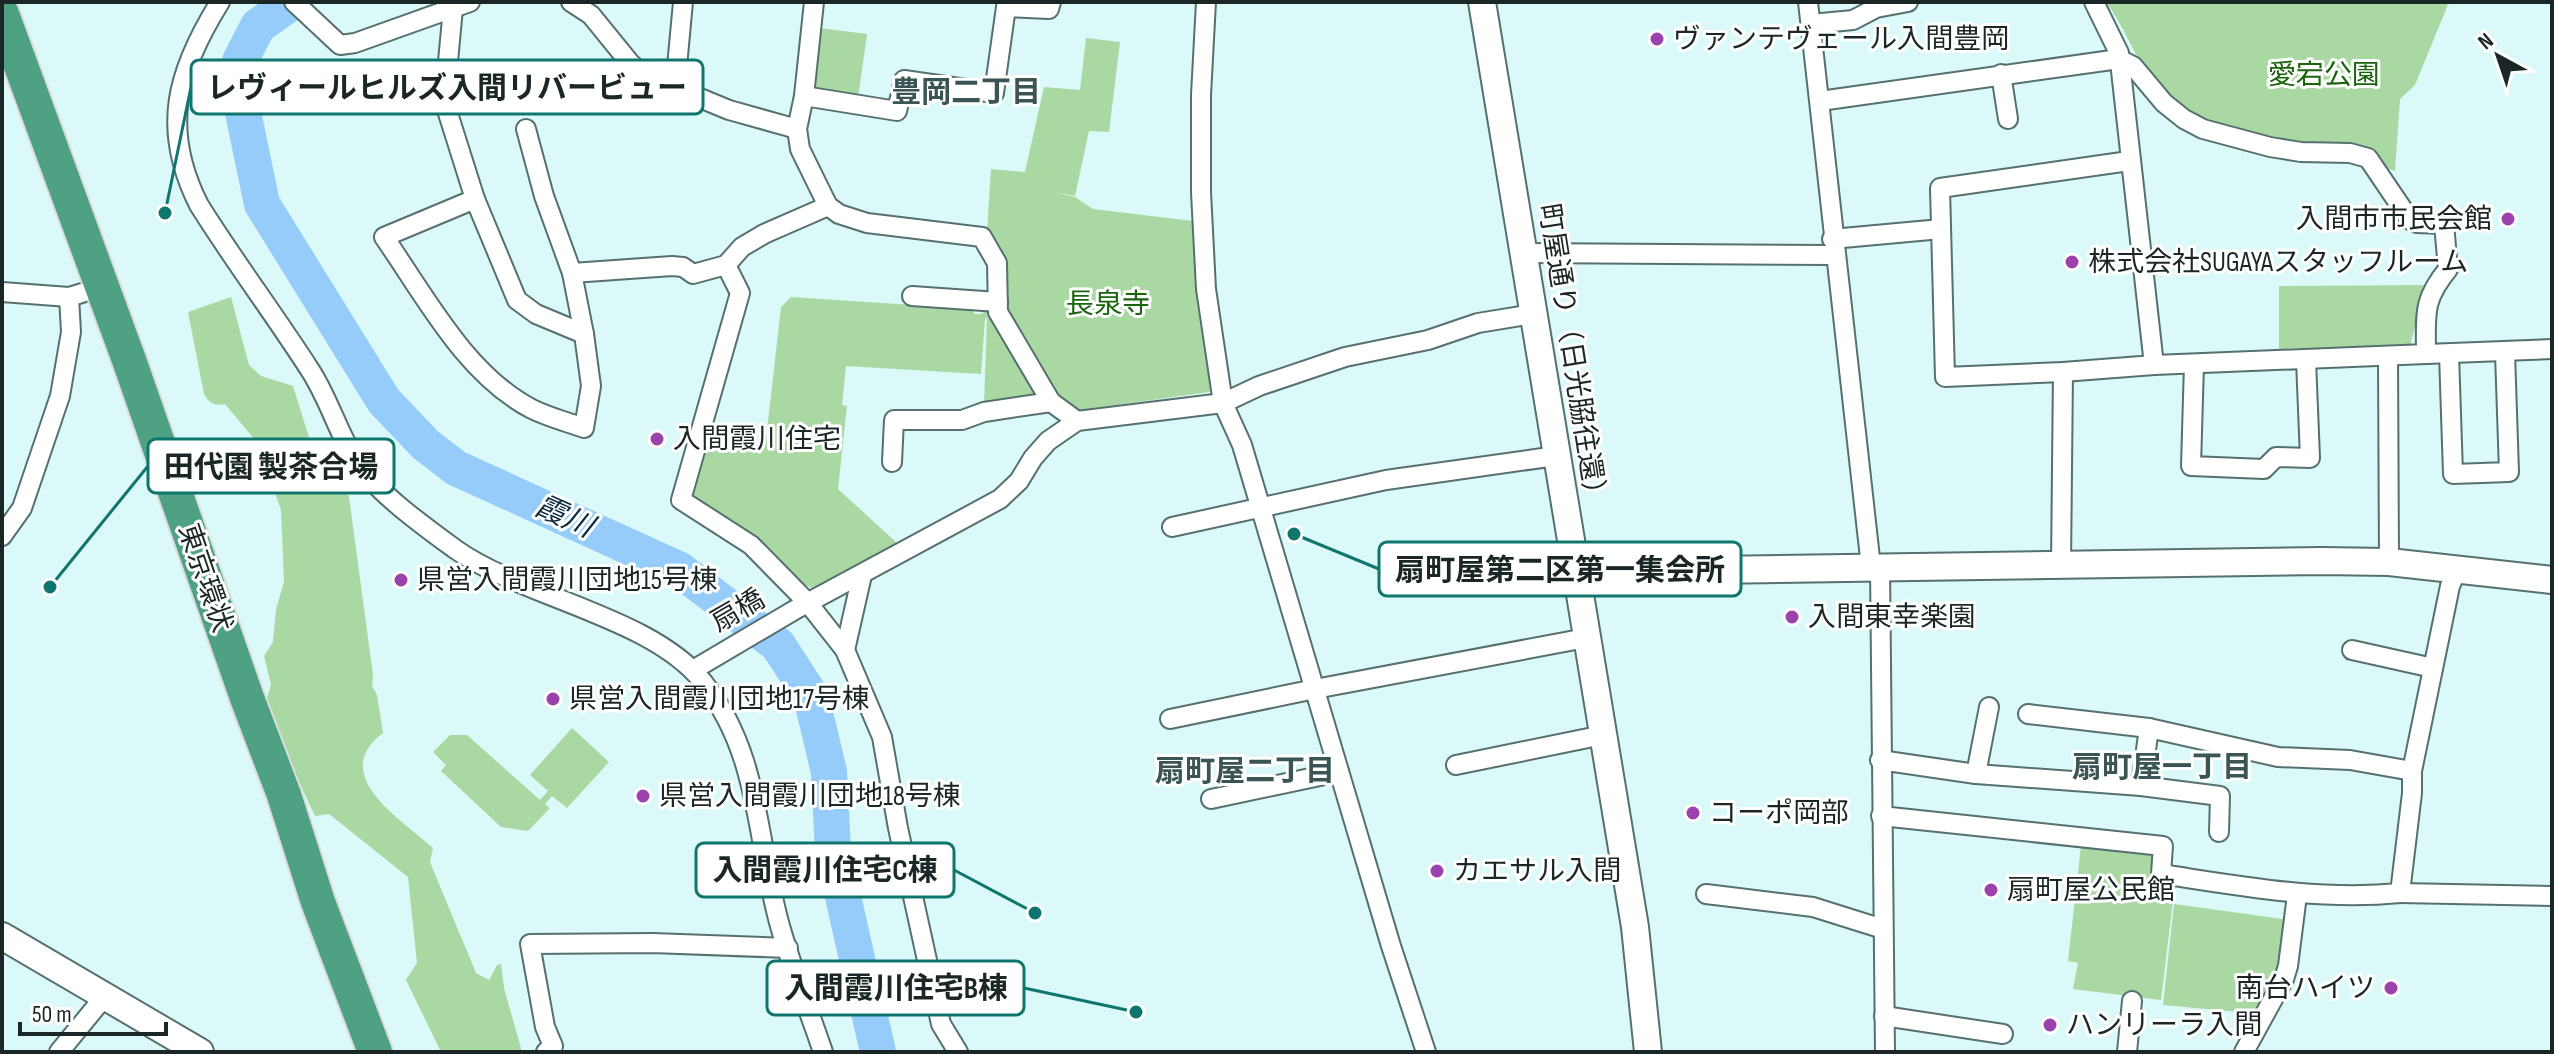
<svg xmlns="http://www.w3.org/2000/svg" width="2554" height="1054" font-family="'Sofia Sans Condensed','Noto Sans JP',sans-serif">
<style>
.green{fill:#a9d8a2}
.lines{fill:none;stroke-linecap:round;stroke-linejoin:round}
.river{stroke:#95ccfa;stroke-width:36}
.street-casing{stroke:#55706f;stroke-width:22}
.secondary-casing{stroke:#55706f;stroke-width:30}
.highway-casing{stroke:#dbdcdc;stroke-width:38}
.street{stroke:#fff;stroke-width:18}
.secondary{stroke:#fff;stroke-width:26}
.highway{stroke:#4ea182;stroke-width:34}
.poi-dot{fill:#9c42ac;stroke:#fff;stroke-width:3}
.labels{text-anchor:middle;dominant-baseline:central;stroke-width:6;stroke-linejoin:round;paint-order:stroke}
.poi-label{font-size:28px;fill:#1b2626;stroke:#fff;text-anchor:start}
.park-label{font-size:28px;fill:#19650c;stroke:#fff}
.street-label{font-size:28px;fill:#1b2626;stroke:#fff}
.neighbourhood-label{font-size:30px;font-weight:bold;fill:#3a5554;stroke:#fff}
.water-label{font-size:30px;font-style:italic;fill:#0d2b42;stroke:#fff}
.leader{fill:none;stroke:#0f766e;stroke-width:3}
.callout-dot{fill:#0f766e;stroke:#fff;stroke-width:3}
.callout{fill:#fff;stroke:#0f766e;stroke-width:3}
.callout-label{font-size:30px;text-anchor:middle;font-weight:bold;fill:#1b2626}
</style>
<rect width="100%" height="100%" fill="#dbf9f8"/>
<g class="green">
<path d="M 2106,2 L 2449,2 L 2415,85 L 2400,99 L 2395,171 C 2332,148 2202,139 2160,91 C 2138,66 2126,29 2106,2 Z"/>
<polygon points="819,28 867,34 858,98 819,89 813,83"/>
<polygon points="1086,38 1120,42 1109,132 1089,131 1075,196 1051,192 1075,197 1093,209 1193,221 1197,280 1212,387 1209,392 1081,410 1059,398 1015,324 1006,303 1004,255 987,232 991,169 1025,172 1044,87 1080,90"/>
<polygon points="2429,285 2422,299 2410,346 2279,349 2279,286"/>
<path d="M 231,297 L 249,365 L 261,376 L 293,386 L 312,447 L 335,474 L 349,497 L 373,675 L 372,686 L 377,695 L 383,733 C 327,775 402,820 433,848 L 430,862 L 476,973 L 489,980 L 497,965 L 501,964 L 504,988 L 522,1052 L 441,1052 L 406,980 L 417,963 L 408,877 L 329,814 L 315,816 L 296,776 L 267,698 L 271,685 L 264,656 L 273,642 L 276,609 L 284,582 L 281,510 L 275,493 L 248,465 L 245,457 L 255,440 L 225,404 C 214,406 210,404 204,394 L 188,312 Z"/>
<polygon points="791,297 973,309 974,314 981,314 992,307 1040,394 984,405 987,317 985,319 981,374 846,366 842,405 847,406 838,489 897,543 814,589 799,582 734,521 693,500 691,494 709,428 765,448 781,307"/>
<polygon points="572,728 609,762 567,808 552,796 545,804 550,808 528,831 501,827 441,771 446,765 433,752 450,735 467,735 540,800 548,791 530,775"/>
<polygon points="2081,846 2149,852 2154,859 2153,882 2175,884 2161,1000 2073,989 2078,963 2068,961"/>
<polygon points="2174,904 2290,920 2285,962 2260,1014 2163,1005"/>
</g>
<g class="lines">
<polyline class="river" points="292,2 258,26 240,61 238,88 262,204 384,401 426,445 456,468 680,570 778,645 811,696 829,772 833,852 878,1052"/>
<g class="street-casing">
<g id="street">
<path d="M 220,2 C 177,71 160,128 199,205 C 234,261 274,314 310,370 C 329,399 338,433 356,461 C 376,492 425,527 455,549 C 524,598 652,617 703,682 C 761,755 756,841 780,926 C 792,969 809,1010 823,1052"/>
<polyline points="294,2 340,45 355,43 470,2"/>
<polyline points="571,2 591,15 630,63 644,75 729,110 797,129"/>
<polyline points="814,2 804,96 797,129 800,149 828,206 839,214 867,223 982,237 997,263 998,312 1051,402 1077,421"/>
<polyline points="1206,2 1201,95 1201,192 1206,289 1223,403 1242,445 1391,946 1426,1052"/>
<polyline points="1808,2 1871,567"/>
<polyline points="2094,2 2119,53 2154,365 2063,372 1945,377 1940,188 2129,161"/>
<polyline points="453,8 446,83 446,107 475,199 517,300 536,314 584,334"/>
<polyline points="1811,24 1853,20 1876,8 1908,2"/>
<polyline points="2001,74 2008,119"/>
<polyline points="675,88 683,2"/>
<polyline points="804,96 897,111 904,80 994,93 1006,7 1049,9 1051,2"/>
<path d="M 1820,101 L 2119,59 L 2133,66 L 2164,103 L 2184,119 L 2203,129 L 2270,147 L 2301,152 L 2350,153 L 2368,158 L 2410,220 L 2416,223 L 2444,224 L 2448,269 C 2422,301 2426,314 2426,354 L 2552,349"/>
<path d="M 475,199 L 384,237 C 425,296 466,375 532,409 C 548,417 567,422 584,428 L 591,386 L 584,334 L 572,273 L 544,196 L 526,129"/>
<polyline points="1832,239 1941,229"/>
<polyline points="1523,253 1835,255"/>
<polyline points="726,265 740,293 681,500 751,545 808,603 845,650 882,737 898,828 941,1024 958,1052"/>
<polyline points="572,273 672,266 683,267 693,274 726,265 742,247 764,234 828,206"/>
<polyline points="2,292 69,297 82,293"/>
<polyline points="912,296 998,302"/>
<polyline points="2449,354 2453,474 2509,472 2505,353"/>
<polyline points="2388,357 2389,562"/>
<polyline points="2194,364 2191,466 2264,469 2276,457 2310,458 2306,360"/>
<polyline points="2154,365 2426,354"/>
<polyline points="892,462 894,420 962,420 984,412 1051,402"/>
<polyline points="1172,527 1386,480 1556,456"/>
<polyline points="2,536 22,508 60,396 71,332 69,297"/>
<polyline points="2061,566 2063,372"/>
<polyline points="1880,567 1885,1052"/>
<polyline points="845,650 862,575"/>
<polyline points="2352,650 2433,668"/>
<polyline points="693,670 798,608 1000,499 1019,481 1033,458 1048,441 1077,421 1223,403 1259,386 1345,357 1428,340 1478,323 1533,314"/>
<polyline points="2028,714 2149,728 2278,757 2350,760 2412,771"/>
<polyline points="1170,719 1315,689 1586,638"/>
<polyline points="1880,760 1976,774 2141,786 2220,796 2219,832"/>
<polyline points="1456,765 1603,735"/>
<polyline points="1976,774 1989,707"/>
<polyline points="2141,786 2149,728"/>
<polyline points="1211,799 1339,772"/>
<path d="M 1881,816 L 2163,846 L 2161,874 C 2241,886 2319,901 2400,893 L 2412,793 L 2412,771 L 2450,586 L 2458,568"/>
<polyline points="2400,893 2552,896"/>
<polyline points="1706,894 1813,907 1883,929"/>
<polyline points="1884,1016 2003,1034"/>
<polyline points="59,1052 105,996"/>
<polyline points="546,1052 553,1046 545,1027 530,944 652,943 788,948"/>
<polyline points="2127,1052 2132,1001"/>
<polyline points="2244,1052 2284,979 2288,966 2297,895"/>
</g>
</g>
<g class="secondary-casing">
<g id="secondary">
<polyline points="1482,2 1635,927 1648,1052"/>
<polyline points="1575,572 2321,561 2389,562 2552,580"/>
<polyline points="2,936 200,1052"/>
</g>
</g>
<g class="highway-casing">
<polyline id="highway" points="2,14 129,360 247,698 284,795 318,902 375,1052"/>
</g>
<use href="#street" class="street"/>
<use href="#secondary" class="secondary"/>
<use href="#highway" class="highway"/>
</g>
<g class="poi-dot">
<circle cx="1657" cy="39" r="8"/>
<circle cx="2508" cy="219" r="8"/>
<circle cx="2072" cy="262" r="8"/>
<circle cx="657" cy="439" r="8"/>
<circle cx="401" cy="580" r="8"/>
<circle cx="1792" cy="617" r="8"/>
<circle cx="553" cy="699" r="8"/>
<circle cx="643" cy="796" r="8"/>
<circle cx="1693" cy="813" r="8"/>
<circle cx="1437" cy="871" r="8"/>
<circle cx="1991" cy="890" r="8"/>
<circle cx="2391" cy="988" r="8"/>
<circle cx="2050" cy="1025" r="8"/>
</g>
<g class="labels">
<g class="poi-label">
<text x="1673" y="39">ヴァンテヴェール入間豊岡</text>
<text x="2492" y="219" text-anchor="end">入間市市民会館</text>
<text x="2088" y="262">株式会社SUGAYAスタッフルーム</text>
<text x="673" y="439">入間霞川住宅</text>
<text x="417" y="580">県営入間霞川団地15号棟</text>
<text x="1808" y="617">入間東幸楽園</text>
<text x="569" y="699">県営入間霞川団地17号棟</text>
<text x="659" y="796">県営入間霞川団地18号棟</text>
<text x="1709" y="813">コーポ岡部</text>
<text x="1453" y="871">カエサル入間</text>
<text x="2007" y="890">扇町屋公民館</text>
<text x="2375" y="988" text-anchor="end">南台ハイツ</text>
<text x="2066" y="1025">ハンリーラ入間</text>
</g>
<g class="park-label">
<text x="2324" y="75">愛宕公園</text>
<text x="1108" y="304">長泉寺</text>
</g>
<g class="street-label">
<text transform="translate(1572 356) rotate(81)">町屋通り（日光脇往還）</text>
<text transform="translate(205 578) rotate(71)">東京環状</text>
<text transform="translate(738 611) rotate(-30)">扇橋</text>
</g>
<g class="neighbourhood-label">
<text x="966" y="93">豊岡二丁目</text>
<text x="2162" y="768">扇町屋一丁目</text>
<text x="1245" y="772">扇町屋二丁目</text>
</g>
<g class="water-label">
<text transform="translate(564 517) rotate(24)">霞川</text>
</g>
</g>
<path class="leader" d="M165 213L191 87M50 587L148 466M1294 534L1379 569M1035 913L954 870M1136 1012L1024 988"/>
<g class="callout-dot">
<circle cx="165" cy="213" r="8"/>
<circle cx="50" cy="587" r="8"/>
<circle cx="1294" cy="534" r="8"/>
<circle cx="1035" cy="913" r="8"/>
<circle cx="1136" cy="1012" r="8"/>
</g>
<g class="callout">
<rect x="191" y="60" width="512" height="54" rx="8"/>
<rect x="148" y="439" width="246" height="54" rx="8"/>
<rect x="1379" y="542" width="362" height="54" rx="8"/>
<rect x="696" y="843" width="258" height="54" rx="8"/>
<rect x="767" y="961" width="257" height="54" rx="8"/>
</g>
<g class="callout-label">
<text x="447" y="98">レヴィールヒルズ入間リバービュー</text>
<text x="271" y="477">田代園 製茶合場</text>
<text x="1560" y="580">扇町屋第二区第一集会所</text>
<text x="825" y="880">入間霞川住宅C棟</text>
<text x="896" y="998">入間霞川住宅B棟</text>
</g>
<rect width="2554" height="1054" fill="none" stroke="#1b2626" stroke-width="8"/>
<g transform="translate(2498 56) rotate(320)" stroke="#ffffff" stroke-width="6" paint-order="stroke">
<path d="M0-6L14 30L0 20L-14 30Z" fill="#1b2626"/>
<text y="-12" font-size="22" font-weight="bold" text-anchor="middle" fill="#1b2626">N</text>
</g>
<path d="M20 1022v12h146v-12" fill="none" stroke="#1b2626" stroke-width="4"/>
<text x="32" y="1022" font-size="24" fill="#1b2626" stroke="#ffffff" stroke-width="6" paint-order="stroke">50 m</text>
</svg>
